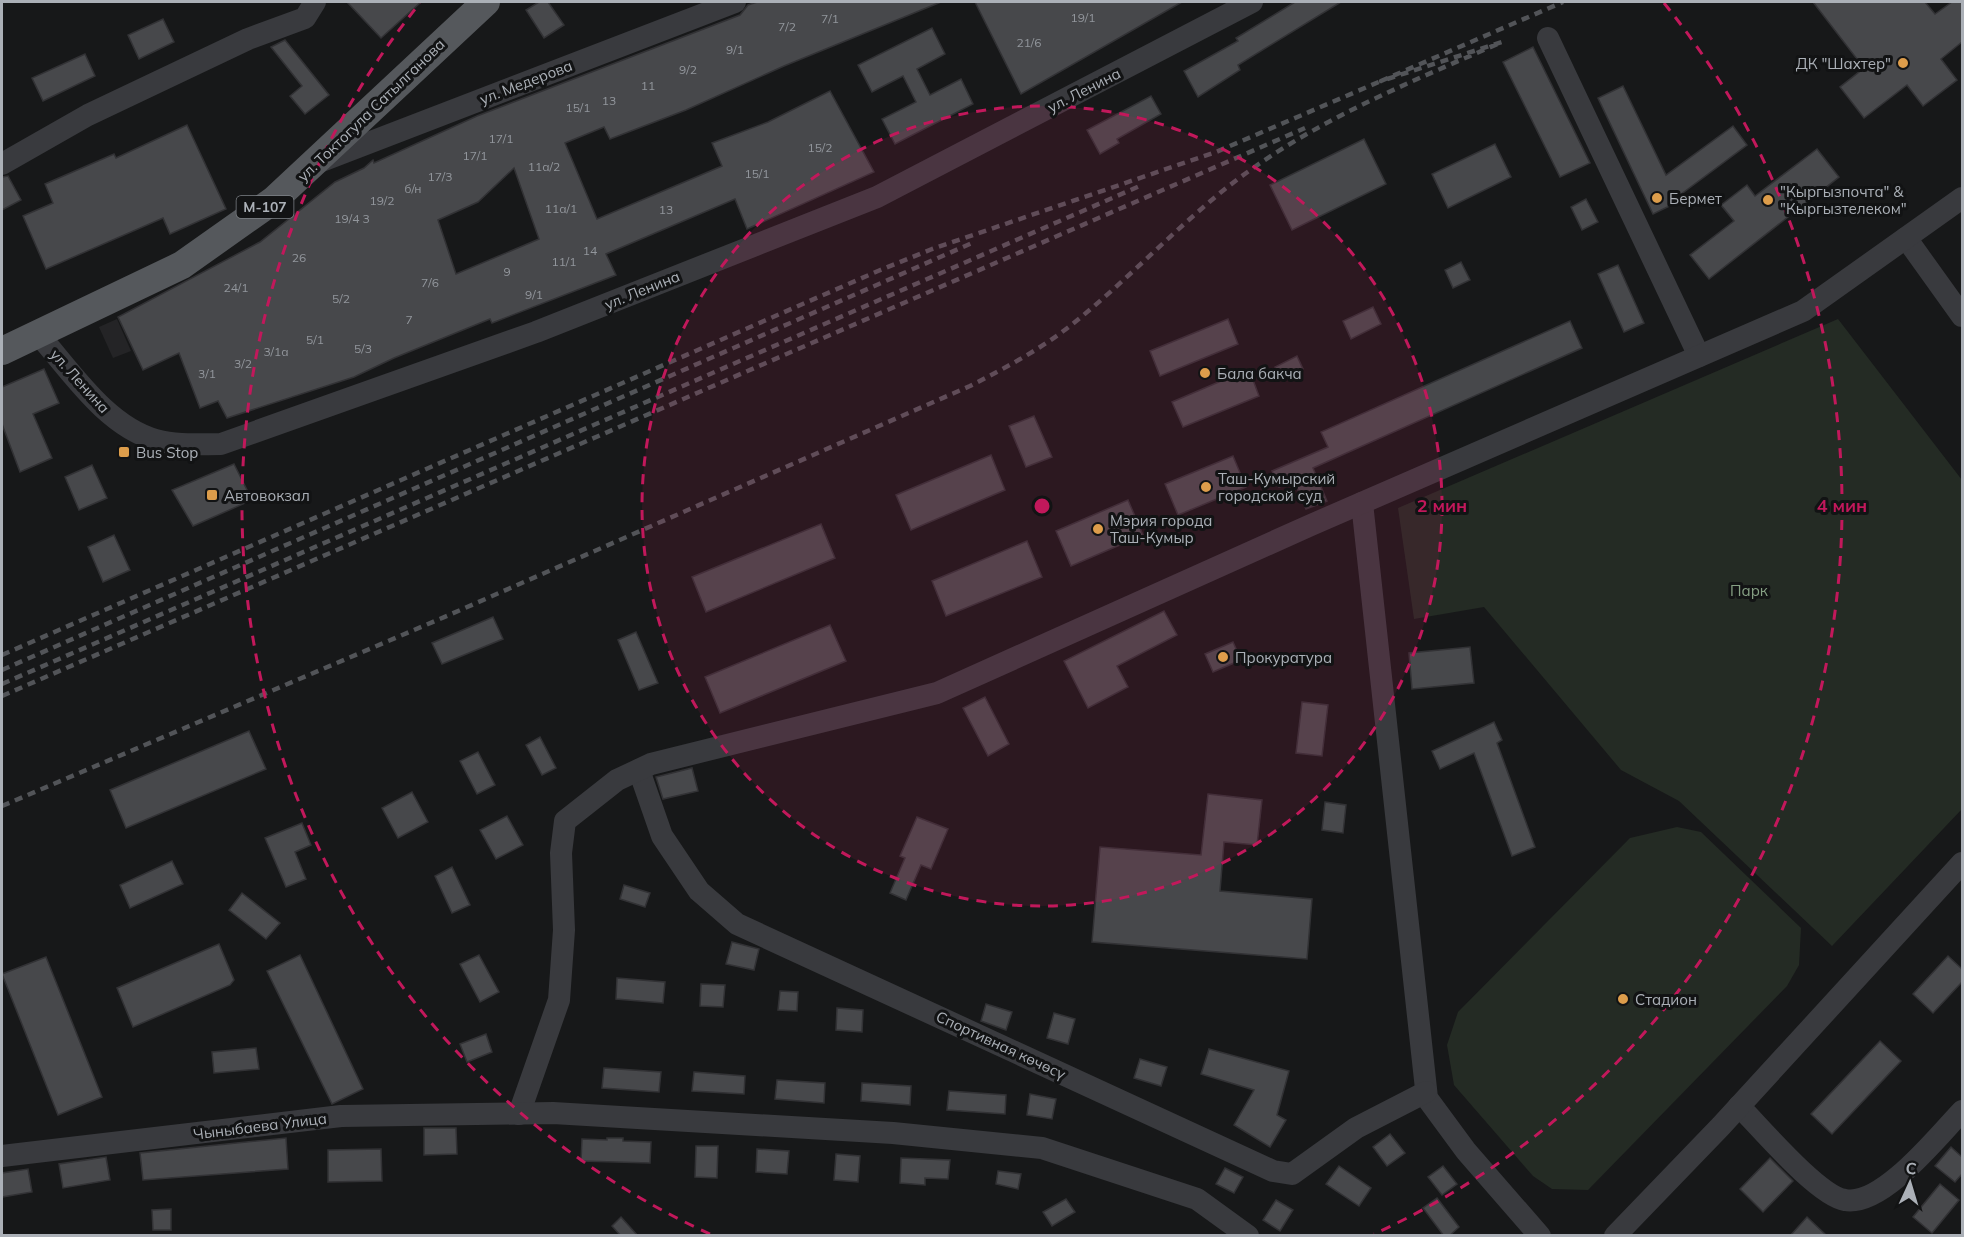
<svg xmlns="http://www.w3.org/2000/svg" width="1964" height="1237" font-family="Mulish,sans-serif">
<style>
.built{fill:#242426}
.green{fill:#242b24}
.building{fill:#47484b;stroke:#323235;stroke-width:1.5;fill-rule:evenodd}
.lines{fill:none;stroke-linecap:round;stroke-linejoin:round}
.minor{stroke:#393a3e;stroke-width:22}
.major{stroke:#55585c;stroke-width:28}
.rail{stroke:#525458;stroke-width:4.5;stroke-dasharray:8 6;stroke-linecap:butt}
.ring{fill:none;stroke:#c2185b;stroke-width:3;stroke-dasharray:10 8}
.poi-dot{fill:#dd9d4b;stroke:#121314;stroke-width:2}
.labels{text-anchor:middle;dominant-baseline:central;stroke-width:6;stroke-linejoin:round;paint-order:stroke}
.number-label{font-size:12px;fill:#92969c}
.shield{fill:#121314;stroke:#7d8186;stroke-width:1.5}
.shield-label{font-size:14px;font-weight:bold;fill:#abb0b7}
.poi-label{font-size:15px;fill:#abb0b7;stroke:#121314;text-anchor:start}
.street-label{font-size:15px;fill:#abb0b7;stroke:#121314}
.park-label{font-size:15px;fill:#86a084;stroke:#121314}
.centre{fill:#c2185b;stroke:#121314;stroke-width:3}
.ring-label{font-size:18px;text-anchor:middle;font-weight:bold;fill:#c2185b;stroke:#121314;stroke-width:6;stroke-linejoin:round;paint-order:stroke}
</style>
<rect width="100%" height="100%" fill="#171819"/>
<polygon class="built" points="117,319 131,351 113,358 99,327"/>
<g class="green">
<polygon points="1838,319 1962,480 1962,809 1832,946 1679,801 1621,770 1484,607 1414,619 1398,508"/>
<polygon points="1677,827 1701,832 1801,928 1799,965 1787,986 1588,1190 1552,1189 1533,1176 1454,1085 1447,1045 1458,1012 1630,838"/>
</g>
<g class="building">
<polygon points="347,2 421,2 381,38"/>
<polygon points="539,2 548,2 564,25 544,38 526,10"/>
<path d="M 757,2 L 941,2 L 784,66 L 686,110 L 610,139 L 604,127 L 565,143 L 597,219 L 722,166 L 712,143 L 768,122 L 830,91 L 874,172 L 747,229 L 735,199 L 606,254 L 616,275 L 492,323 L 490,319 L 394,358 L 354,377 L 227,418 L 218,401 L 200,408 L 179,353 L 143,370 L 118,317 L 260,242 L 335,182 L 364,168 L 373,160 L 374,163 L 477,116 L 740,15 L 748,5 ZM 514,168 L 539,239 L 456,274 L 438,220 L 478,202 Z"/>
<polygon points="975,2 1182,2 1021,94"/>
<polygon points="1295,2 1341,2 1238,65 1240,70 1198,97 1184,71 1238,41 1236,38"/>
<polygon points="1813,2 1925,2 1935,14 1952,2 1962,2 1962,42 1941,59 1957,80 1923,106 1907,85 1864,118 1840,87 1864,68"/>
<polygon points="163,19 174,42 139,59 128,35"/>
<polygon points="932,28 945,54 917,69 930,95 961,79 973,104 895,144 882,119 916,102 903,76 872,92 858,65"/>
<polygon points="285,40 329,95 305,114 290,96 302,86 271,47"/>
<polygon points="1533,47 1590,163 1560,177 1503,62"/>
<polygon points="85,54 95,76 43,101 32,78"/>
<polygon points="1623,86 1666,175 1733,126 1747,145 1676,198 1678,202 1653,214 1598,98"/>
<polygon points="1151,96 1161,114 1117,139 1119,143 1100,154 1087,130"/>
<polygon points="187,125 226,209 170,234 163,218 46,269 23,216 53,203 45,184 114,154 116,158"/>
<polygon points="1364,139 1386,184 1292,230 1270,185"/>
<polygon points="1495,144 1511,177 1448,208 1432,174"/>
<polygon points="1817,149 1839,177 1709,279 1690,255 1734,221 1721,205 1747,185 1755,196"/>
<polygon points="8,176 21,200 2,210 2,177"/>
<polygon points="1586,199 1598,222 1582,230 1571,207"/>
<polygon points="1461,262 1470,280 1453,288 1445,270"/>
<polygon points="1618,265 1644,323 1624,332 1598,274"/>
<polygon points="1373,307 1381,324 1351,339 1343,321"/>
<polygon points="1228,319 1238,344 1160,376 1150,351"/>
<polygon points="1570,321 1582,348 1313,468 1327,501 1306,509 1294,481 1279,487 1272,471 1328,447 1321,432"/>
<polygon points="1297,356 1303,369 1281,380 1275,367"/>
<polygon points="44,369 59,403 33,414 52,458 20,472 2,424 2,387"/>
<polygon points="1249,369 1259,396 1183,427 1172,402"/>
<polygon points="1034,416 1052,457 1026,467 1009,426"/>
<polygon points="991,455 1005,490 911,530 896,495"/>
<polygon points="1233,456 1246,487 1178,515 1165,484"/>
<polygon points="234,464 252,500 193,526 172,490"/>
<polygon points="92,465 107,498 79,510 65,477"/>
<polygon points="1128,500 1143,535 1071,566 1056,531"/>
<polygon points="821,524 835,558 706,612 692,577"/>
<polygon points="114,535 130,570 103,582 88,547"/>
<polygon points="1027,541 1042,577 946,616 932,581"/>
<polygon points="1164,611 1177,635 1117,666 1128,687 1088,708 1064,661"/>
<polygon points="493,617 503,639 442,664 432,643"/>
<polygon points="830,625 846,661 720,713 705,677"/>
<polygon points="636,632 658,683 639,690 618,640"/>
<polygon points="1233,642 1241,660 1213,672 1205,654"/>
<polygon points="1470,647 1474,683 1412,689 1409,653"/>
<polygon points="985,697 1009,744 988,756 963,708"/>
<polygon points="1302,702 1328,705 1322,756 1296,753"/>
<polygon points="1494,722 1502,740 1497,743 1535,847 1512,856 1474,753 1440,769 1432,751"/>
<polygon points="249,731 266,769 126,828 110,790"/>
<polygon points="540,737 556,768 542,775 526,745"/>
<polygon points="478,752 495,785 477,794 460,761"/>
<polygon points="692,768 698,791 663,799 656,777"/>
<polygon points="412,792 428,822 398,838 382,808"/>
<polygon points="1208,794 1262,800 1257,845 1224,842 1220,891 1312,899 1307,959 1092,942 1100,847 1201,855"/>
<polygon points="1325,802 1346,805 1343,833 1322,830"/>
<polygon points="507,816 523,845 496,859 480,830"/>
<polygon points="917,817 948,829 931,869 921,865 906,900 890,893 905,858 900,856"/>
<polygon points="302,823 311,845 295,852 306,879 286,887 265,838"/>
<polygon points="172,861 183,884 130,908 120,885"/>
<polygon points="452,867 470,905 452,913 435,876"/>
<polygon points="624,885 650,893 645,907 620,899"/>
<polygon points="242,893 280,923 266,939 229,910"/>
<polygon points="732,942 759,949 754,970 726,964"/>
<polygon points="219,944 234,980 230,985 133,1027 117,988"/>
<polygon points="300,955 363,1089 332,1104 267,971"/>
<polygon points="479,955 499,992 480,1002 460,964"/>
<polygon points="1948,956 1962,969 1962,982 1933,1013 1913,994"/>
<polygon points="46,957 102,1097 58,1115 2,974"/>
<polygon points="617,978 665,982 663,1003 616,999"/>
<polygon points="701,984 725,985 723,1007 700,1006"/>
<polygon points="780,991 798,992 797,1011 778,1010"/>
<polygon points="986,1004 1012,1012 1006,1030 981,1021"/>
<polygon points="837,1008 863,1010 862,1032 836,1030"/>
<polygon points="1054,1013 1075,1019 1068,1044 1047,1038"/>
<polygon points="486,1034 492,1052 467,1062 460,1044"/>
<polygon points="1880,1041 1901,1061 1832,1134 1811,1114"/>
<polygon points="256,1048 259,1069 214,1073 212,1052"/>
<polygon points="1209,1049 1289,1071 1277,1115 1286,1120 1270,1147 1234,1125 1254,1090 1201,1074"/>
<polygon points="1140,1059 1167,1067 1161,1086 1134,1078"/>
<polygon points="604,1068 661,1072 659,1092 602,1088"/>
<polygon points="694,1072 745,1076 744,1094 692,1091"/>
<polygon points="777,1080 825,1083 824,1103 775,1099"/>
<polygon points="862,1083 911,1086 910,1105 861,1101"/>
<polygon points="949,1091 1006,1095 1005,1114 947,1110"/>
<polygon points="1030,1094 1056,1099 1052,1119 1027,1115"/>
<polygon points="424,1128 456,1128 457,1154 424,1155"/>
<polygon points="1390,1134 1405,1153 1387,1166 1373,1147"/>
<polygon points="286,1138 288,1169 143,1180 140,1153"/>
<polygon points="607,1138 623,1138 623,1141 651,1142 650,1163 581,1161 582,1139 607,1140"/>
<polygon points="696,1146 718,1146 717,1178 695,1177"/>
<polygon points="1951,1147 1962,1157 1962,1174 1955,1182 1935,1166"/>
<polygon points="381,1149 382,1181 328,1182 328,1150"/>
<polygon points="757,1149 789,1151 787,1174 756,1172"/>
<polygon points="836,1154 860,1156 858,1182 834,1180"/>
<polygon points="106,1157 110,1180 63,1188 59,1164"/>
<polygon points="901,1158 950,1160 948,1179 925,1178 925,1185 900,1183"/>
<polygon points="1770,1158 1793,1181 1763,1212 1740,1189"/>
<polygon points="1339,1166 1371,1188 1359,1206 1326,1184"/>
<polygon points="1443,1166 1457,1184 1442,1195 1428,1177"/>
<polygon points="1225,1168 1243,1177 1234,1193 1216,1184"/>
<polygon points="28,1169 32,1192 2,1197 2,1173"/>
<polygon points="998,1171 1021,1174 1018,1189 996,1184"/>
<polygon points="1940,1184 1959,1200 1932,1233 1913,1217"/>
<polygon points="1437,1198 1459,1227 1449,1236 1444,1236 1423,1208"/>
<polygon points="1066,1199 1075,1212 1052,1226 1043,1212"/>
<polygon points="1276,1200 1293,1210 1280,1231 1263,1220"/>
<polygon points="171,1209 171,1230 153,1230 152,1210"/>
<polygon points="621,1217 638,1236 621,1236 612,1226"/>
<polygon points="1807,1217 1827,1236 1790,1236"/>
</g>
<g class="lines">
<g class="minor">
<polyline points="1548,38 1699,356"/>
<polyline points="319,162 735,2"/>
<polyline points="2,164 88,115 248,39 305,18 315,2"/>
<polyline points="1906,238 1962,316"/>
<path d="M 38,334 C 71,371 106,426 156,440 C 177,446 199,444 221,444 L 536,332 L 877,197 L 1252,2"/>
<polyline points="1362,503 1427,1098 1466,1151 1540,1236"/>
<polyline points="639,770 662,836 699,891 737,924 1273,1171 1292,1174 1356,1128 1426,1092"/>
<path d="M 1739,1106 C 1760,1127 1818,1196 1845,1200 C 1882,1207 1938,1136 1962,1111"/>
<polyline points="519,1114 559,1000 564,930 561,853 565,821 617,780 651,764 937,693 1311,525 1803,311 1962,198"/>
<polyline points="2,1156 341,1116 553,1113 893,1133 1042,1148 1197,1199 1248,1236"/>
<polyline points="1615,1236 1721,1126 1962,863"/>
</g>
<polyline class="major" points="2,351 182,265 274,200 486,2"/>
<g class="rail">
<polyline points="2,655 878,271 932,249 1216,152 1381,81"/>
<polyline points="2,670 972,243"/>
<polyline points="2,684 1142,185"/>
<polyline points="2,696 1305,128"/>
<path d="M 2,806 L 449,615 L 970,386 C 1007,367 1043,348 1075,322 C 1127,280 1173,231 1225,189 C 1308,123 1406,84 1502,42 L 1381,81 L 1563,2"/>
</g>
</g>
<circle cx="1042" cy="506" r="400" fill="#c2185b" fill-opacity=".12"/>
<g class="ring">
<circle cx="1042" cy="506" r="400"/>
<path d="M710 1234A800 800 0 0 1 420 3M1664 3A800 800 0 0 1 1374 1234"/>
</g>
<g class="poi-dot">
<circle cx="1903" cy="63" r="6"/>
<circle cx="1657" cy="198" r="6"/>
<circle cx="1768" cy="200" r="6"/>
<circle cx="1205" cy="373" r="6"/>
<rect x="118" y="446" width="12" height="12" rx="3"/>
<circle cx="1206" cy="487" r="6"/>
<rect x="206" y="489" width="12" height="12" rx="3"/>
<circle cx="1098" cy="529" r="6"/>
<circle cx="1223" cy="657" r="6"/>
<circle cx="1623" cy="999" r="6"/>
</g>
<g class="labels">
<g class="number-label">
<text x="1083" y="17">19/1</text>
<text x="830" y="18">7/1</text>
<text x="787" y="26">7/2</text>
<text x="1029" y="42">21/6</text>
<text x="735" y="49">9/1</text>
<text x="688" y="69">9/2</text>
<text x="648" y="85">11</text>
<text x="609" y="100">13</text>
<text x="578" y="107">15/1</text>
<text x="501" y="138">17/1</text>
<text x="820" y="147">15/2</text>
<text x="475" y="155">17/1</text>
<text x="544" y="166">11а/2</text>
<text x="757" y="173">15/1</text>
<text x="440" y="176">17/3</text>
<text x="413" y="188">б/н</text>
<text x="382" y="200">19/2</text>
<text x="561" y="208">11а/1</text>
<text x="666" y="209">13</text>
<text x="352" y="218">19/4 3</text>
<text x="590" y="250">14</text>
<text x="299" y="257">26</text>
<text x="564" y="261">11/1</text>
<text x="507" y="271">9</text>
<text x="430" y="282">7/6</text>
<text x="236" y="287">24/1</text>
<text x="534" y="294">9/1</text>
<text x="341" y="298">5/2</text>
<text x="409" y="319">7</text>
<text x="315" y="339">5/1</text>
<text x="363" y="348">5/3</text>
<text x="276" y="351">3/1а</text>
<text x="243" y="363">3/2</text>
<text x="207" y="373">3/1</text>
</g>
<rect class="shield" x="236.5" y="196" width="57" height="22" rx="4.5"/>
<g class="shield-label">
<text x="265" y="207">М-107</text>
</g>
<g class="poi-label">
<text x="1891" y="63" text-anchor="end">ДК "Шахтер"</text>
<text x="1780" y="191">"Кыргызпочта" &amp;<tspan x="1780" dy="17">"Кыргызтелеком"</tspan></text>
<text x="1669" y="198">Бермет</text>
<text x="1217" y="373">Бала бакча</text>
<text x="136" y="452">Bus Stop</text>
<text x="1218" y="478">Таш-Кумырский<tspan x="1218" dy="17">городской суд</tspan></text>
<text x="224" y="495">Автовокзал</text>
<text x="1110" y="520">Мэрия города<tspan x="1110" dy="17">Таш-Кумыр</tspan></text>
<text x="1235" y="657">Прокуратура</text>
<text x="1635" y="999">Стадион</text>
</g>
<g class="street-label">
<text transform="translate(526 82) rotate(-21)">ул. Медерова</text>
<text transform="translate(1084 90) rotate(-27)">ул. Ленина</text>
<text transform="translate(371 110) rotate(-44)">ул. Токтогула Сатылганова</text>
<text transform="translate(642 290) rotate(-22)">ул. Ленина</text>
<text transform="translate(80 381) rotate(48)">ул. Ленина</text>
<text transform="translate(1001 1045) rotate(25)">Спортивная көчөсү</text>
<text transform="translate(260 1126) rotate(-7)">Чыныбаева Улица</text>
</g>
<g class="park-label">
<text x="1749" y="590">Парк</text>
</g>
</g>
<circle cx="1042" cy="506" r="9" class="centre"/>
<g class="ring-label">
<text x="1442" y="512">2 мин</text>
<text x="1842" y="512">4 мин</text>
</g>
<rect width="1964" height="1237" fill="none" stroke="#abb0b7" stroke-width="6"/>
<g transform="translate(1910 1183) rotate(4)" stroke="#121314" stroke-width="4.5" paint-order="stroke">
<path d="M0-4.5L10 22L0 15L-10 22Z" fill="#abb0b7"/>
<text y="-9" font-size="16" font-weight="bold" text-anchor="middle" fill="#abb0b7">С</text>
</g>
</svg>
